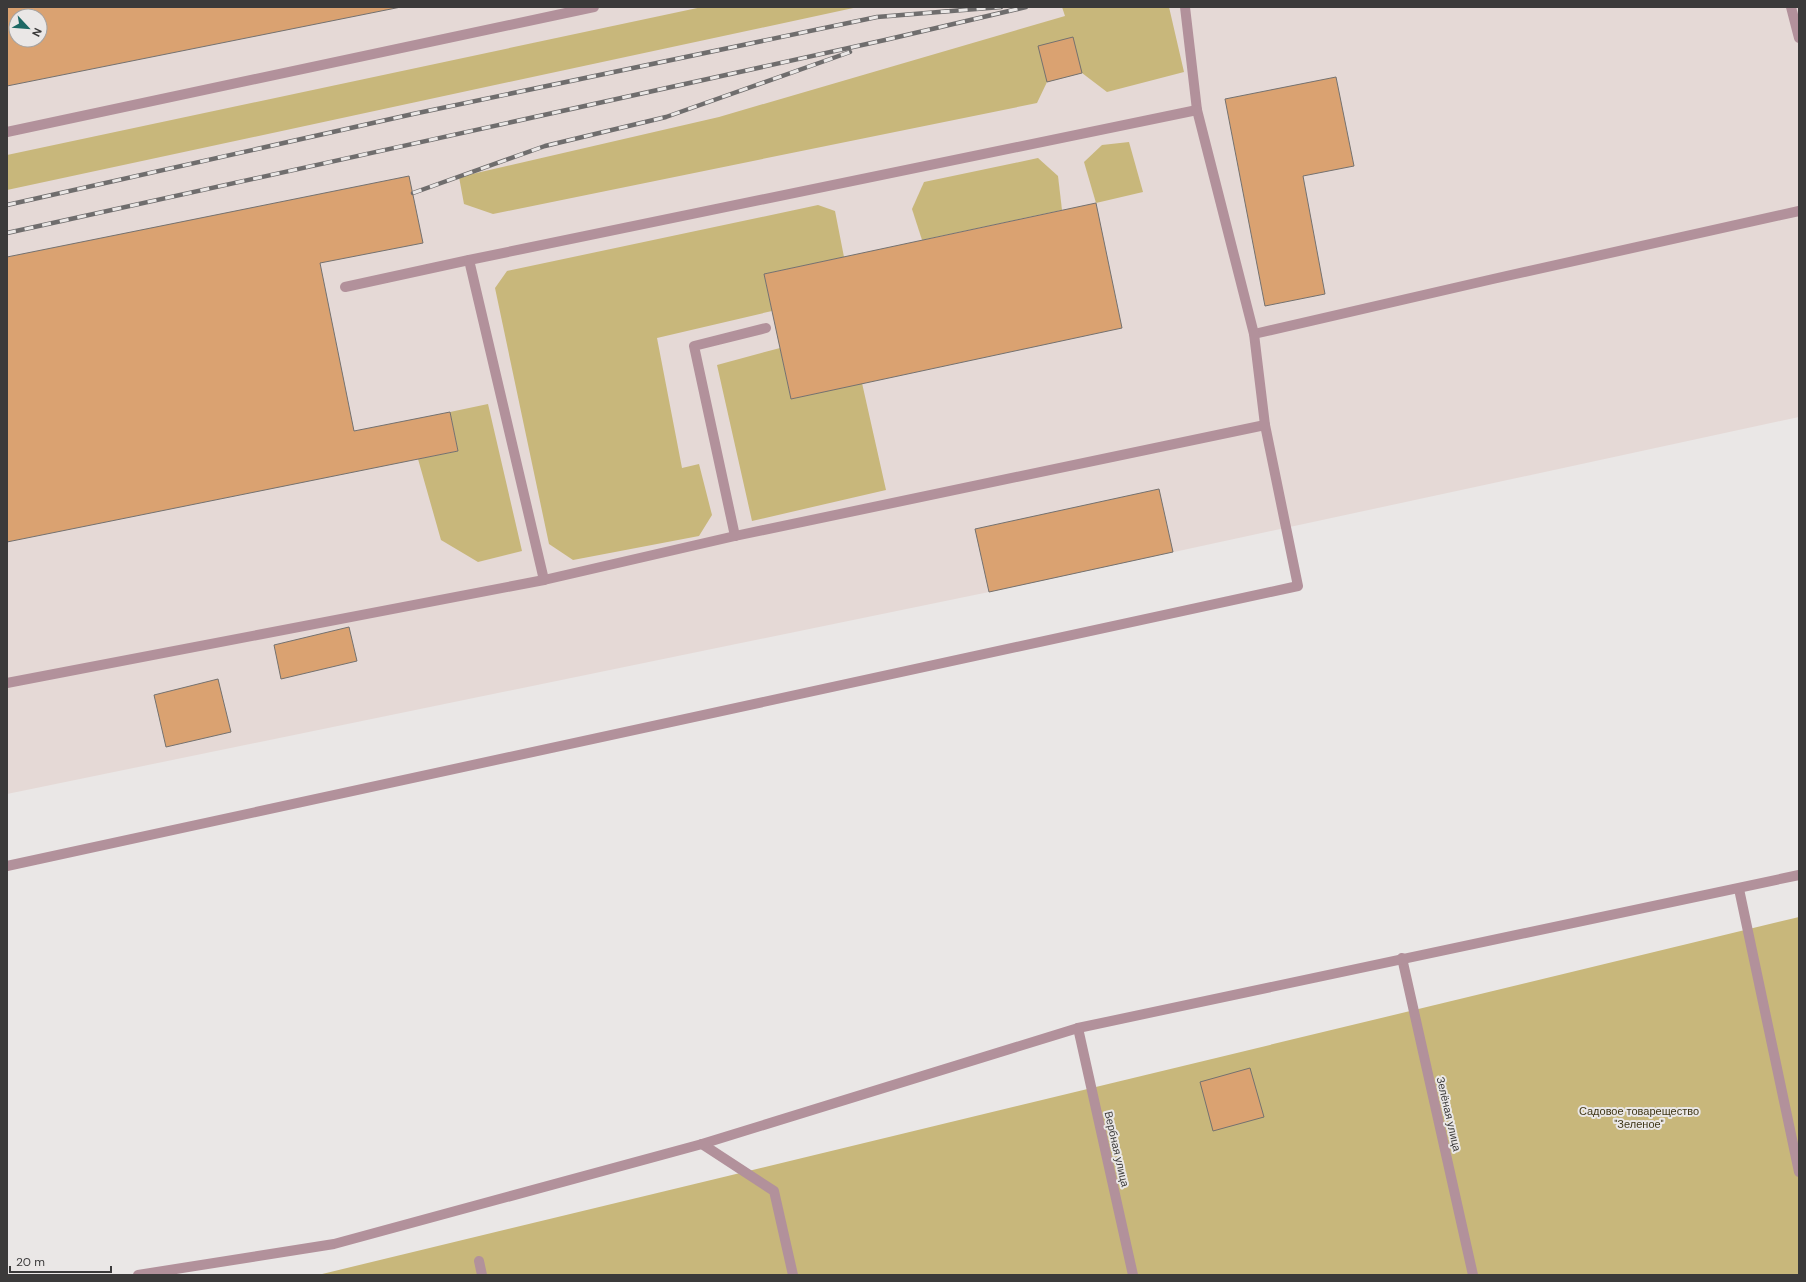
<svg xmlns="http://www.w3.org/2000/svg" width="1806" height="1282" font-family="'DM Sans',sans-serif">
<style>
.built{fill:#e5d9d6;fill-rule:evenodd}
.green{fill:#c8b77b}
.building{fill:#daa271;stroke:#74716f;fill-rule:evenodd}
.lines{fill:none;stroke-linecap:round;stroke-linejoin:round}
.minor{stroke:#b2919b;stroke-width:10}
.rail-casing{stroke:#6f6d6d;stroke-width:4.5}
.rail{stroke:#eae7e6;stroke-width:3;stroke-dasharray:9;stroke-linecap:butt}
.labels{text-anchor:middle;dominant-baseline:central;stroke-width:4;stroke-linejoin:round;paint-order:stroke}
.park-label{font-size:11px;fill:#403718;stroke:#eae7e6}
.street-label{font-size:11px;fill:#3b3a3a;stroke:#eae7e6}
</style>
<rect width="100%" height="100%" fill="#eae7e6"/>
<path class="built" d="M 7,7 L 1799,7 L 1799,417 L 989,592 L 7,794 ZM 16,16 L 40,16 L 40,40 L 16,40 Z"/>
<g class="green">
<polygon points="702,7 858,7 7,190 7,155"/>
<polygon points="1062,7 1169,7 1184,72 1107,92 1082,73 1047,82 1037,103 493,214 464,204 459,177 719,117 1065,16"/>
<polygon points="1129,142 1143,192 1096,203 1084,162 1102,145"/>
<polygon points="1038,158 1058,176 1062,210 922,240 912,209 924,182"/>
<polygon points="818,205 835,211 844,257 764,274 772,311 657,338 682,468 699,464 712,515 699,536 573,560 549,544 495,288 507,271"/>
<polygon points="780,348 791,399 862,383 886,490 752,521 717,365"/>
<polygon points="488,404 522,551 478,562 441,540 418,459 458,451 450,412"/>
<polygon points="1799,917 1799,1275 318,1275"/>
</g>
<g class="building">
<path d="M 7,7 L 401,7 L 7,86 ZM 16,16 L 40,16 L 40,40 L 16,40 Z"/>
<polygon points="1073,37 1082,73 1047,82 1038,46"/>
<polygon points="1336,77 1354,166 1303,176 1325,294 1265,306 1225,99"/>
<polygon points="409,176 423,243 320,263 354,431 450,412 458,451 7,542 7,257"/>
<polygon points="1096,203 1122,328 791,399 764,274"/>
<polygon points="1159,489 1173,552 989,592 975,529"/>
<polygon points="349,627 357,661 281,679 274,645"/>
<polygon points="218,679 231,732 166,747 154,695"/>
<polygon points="1250,1068 1264,1117 1213,1131 1200,1082"/>
</g>
<g class="lines">
<g class="minor">
<polyline points="1185,7 1197,110"/>
<polyline points="1791,7 1799,38"/>
<polyline points="7,132 594,7"/>
<polyline points="345,287 469,260"/>
<polyline points="1254,334 1493,279 1799,211"/>
<polyline points="735,536 694,346 766,328"/>
<polyline points="544,580 735,536 1265,425"/>
<polyline points="7,683 544,580 469,260 1197,110 1254,334 1265,425 1298,586 7,866"/>
<polyline points="1739,889 1799,1172"/>
<polyline points="1402,958 1473,1275"/>
<polyline points="1078,1028 1133,1275"/>
<polyline points="702,1144 774,1191 793,1275"/>
<polyline points="479,1261 482,1275"/>
<polyline points="138,1275 334,1244 702,1144 1078,1028 1799,875"/>
</g>
<g class="rail-casing">
<g id="rail">
<polyline points="413,193 545,146 666,117 850,52"/>
<polyline points="7,205 413,114 877,17 1001,7"/>
<polyline points="7,233 885,40 1026,7"/>
</g>
</g>
<use href="#rail" class="rail"/>
</g>
<g class="labels">
<g class="park-label">
<text x="1639" y="1111">Садовое товарещество<tspan x="1639" dy="13">"Зеленое"</tspan></text>
</g>
<g class="street-label">
<text transform="translate(1449 1114) rotate(77)">Зелёная улица</text>
<text transform="translate(1117 1149) rotate(77)">Вербная улица</text>
</g>
</g>
<rect width="1806" height="1282" fill="none" stroke="#3b3a3a" stroke-width="16"/>
<g transform="translate(28 28) rotate(116)"><circle r="19" fill="#eae7e6" stroke="#a4a2a1"/>
<path d="M0-3L7 15L0 10L-7 15Z" fill="#1d6864"/>
<text y="-6" font-size="11" font-weight="bold" text-anchor="middle" fill="#3b3a3a">N</text>
</g>
<path d="M10 1266v6h101v-6" fill="none" stroke="#3b3a3a" stroke-width="2"/>
<text x="16" y="1266" font-size="12" fill="#3b3a3a" stroke="#eae7e6" stroke-width="3" paint-order="stroke">20 m</text>
</svg>
